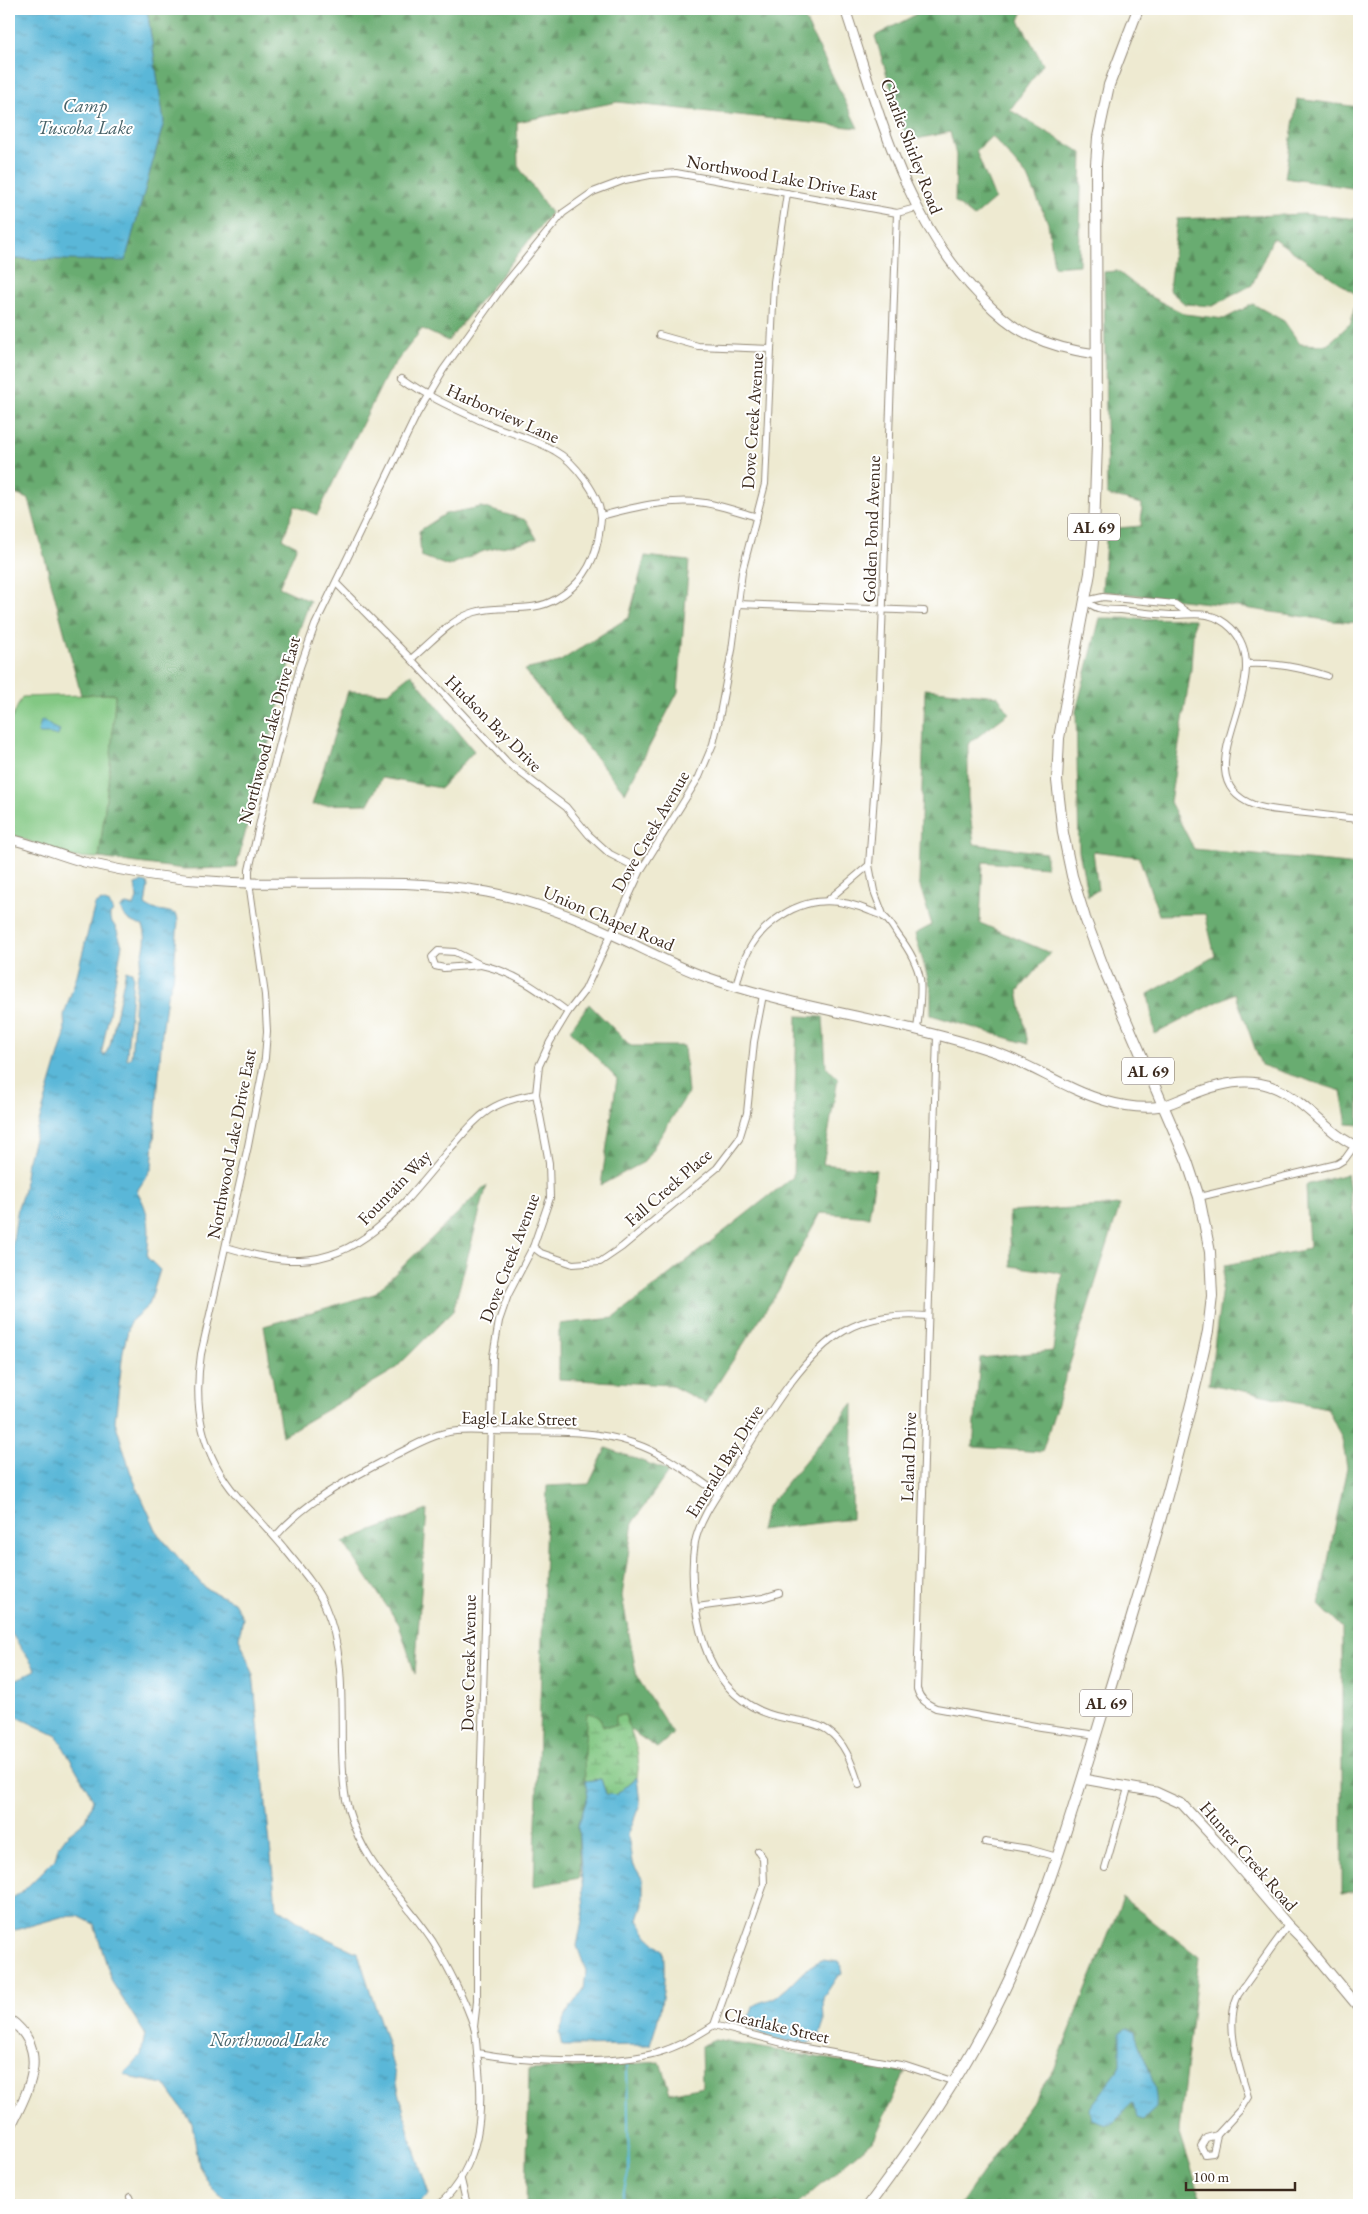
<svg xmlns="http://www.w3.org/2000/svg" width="1368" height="2214" font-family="'EB Garamond',serif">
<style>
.forest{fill:url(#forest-firs);stroke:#526b48}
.wetland{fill:url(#wetland-marsh);stroke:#5e7950}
.park{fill:#82c883;stroke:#5e7950}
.water{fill:url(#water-ripples);stroke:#4a707b}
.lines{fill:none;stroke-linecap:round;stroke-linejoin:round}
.stream{stroke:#5ab7d8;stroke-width:2}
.minor-casing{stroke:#948a78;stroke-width:8}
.tertiary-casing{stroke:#948a78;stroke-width:11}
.secondary-casing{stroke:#948a78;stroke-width:11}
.primary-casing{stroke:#948a78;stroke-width:12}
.minor{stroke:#fff;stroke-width:6}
.tertiary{stroke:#fff;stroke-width:9}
.secondary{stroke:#fff;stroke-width:9}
.primary{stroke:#fff;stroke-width:10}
.labels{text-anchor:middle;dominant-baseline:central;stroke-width:4;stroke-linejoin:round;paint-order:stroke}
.shield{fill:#fff;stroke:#766a62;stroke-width:1}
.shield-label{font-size:16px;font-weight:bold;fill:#3b2a1e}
.street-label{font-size:18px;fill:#3b2a1e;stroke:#fff}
.water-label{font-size:19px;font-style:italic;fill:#476268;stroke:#fff}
</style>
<defs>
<pattern id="forest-firs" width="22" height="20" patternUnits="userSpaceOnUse" patternTransform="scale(1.25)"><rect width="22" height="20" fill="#69ac71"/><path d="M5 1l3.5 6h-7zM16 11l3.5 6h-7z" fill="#588c5c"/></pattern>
<pattern id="wetland-marsh" width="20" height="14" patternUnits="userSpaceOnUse" patternTransform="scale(1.25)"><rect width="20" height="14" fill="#82c883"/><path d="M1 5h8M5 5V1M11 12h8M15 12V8" fill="none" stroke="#6ca36b"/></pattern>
<pattern id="water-ripples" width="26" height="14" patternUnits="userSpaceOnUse" patternTransform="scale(1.25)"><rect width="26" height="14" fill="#5ab7d8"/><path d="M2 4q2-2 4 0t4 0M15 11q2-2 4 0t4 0" fill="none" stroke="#4c95af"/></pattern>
</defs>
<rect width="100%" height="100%" fill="#fff"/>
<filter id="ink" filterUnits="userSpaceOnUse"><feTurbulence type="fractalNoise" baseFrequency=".02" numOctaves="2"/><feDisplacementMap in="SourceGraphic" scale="10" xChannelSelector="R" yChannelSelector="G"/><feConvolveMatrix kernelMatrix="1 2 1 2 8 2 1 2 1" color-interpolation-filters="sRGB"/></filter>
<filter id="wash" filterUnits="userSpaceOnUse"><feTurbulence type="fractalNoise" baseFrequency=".0096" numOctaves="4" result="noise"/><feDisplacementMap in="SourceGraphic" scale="20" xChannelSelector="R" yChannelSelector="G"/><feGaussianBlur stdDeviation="1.12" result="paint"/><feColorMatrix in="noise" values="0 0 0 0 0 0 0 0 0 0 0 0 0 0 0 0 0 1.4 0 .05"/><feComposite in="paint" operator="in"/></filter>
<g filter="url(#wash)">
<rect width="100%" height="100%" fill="#eeead1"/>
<g class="forest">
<polygon points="147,9 800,9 858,128 617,102 517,122 518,166 551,213 448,341 422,329 387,374 317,515 295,506 283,539 297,546 279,587 310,601 298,633 236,868 184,869 99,858 111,755 115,694 81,695 29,499 9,492 9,259 125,260 164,122"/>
<polygon points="915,9 1024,9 1019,20 1043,64 1010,110 1082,153 1079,265 1054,267 1048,223 1028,177 992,136 976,151 995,199 974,217 955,202 956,155 950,132 907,141 875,36 915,15"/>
<polygon points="1297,99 1359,107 1359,189 1285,178"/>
<polygon points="1304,214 1359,219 1359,623 1333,621 1217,604 1102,591 1107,529 1141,526 1142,504 1107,495 1104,272 1117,271 1151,297 1185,314 1224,319 1253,304 1284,321 1300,344 1327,345 1351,323 1357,295 1273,238 1252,285 1213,306 1185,304 1169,290 1177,219"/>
<polygon points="481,507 526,520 537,539 484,551 448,566 421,556 419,531 445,514"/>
<polygon points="645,556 689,561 678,692 625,793 524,670 559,662 629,617"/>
<polygon points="1100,618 1194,619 1191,669 1170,802 1194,849 1359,865 1359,1125 1347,1124 1341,1091 1261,1065 1235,993 1155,1034 1148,994 1215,956 1205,914 1159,915 1139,857 1093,851 1098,890 1088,896 1079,851 1076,711"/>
<polygon points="411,674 474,751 441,788 382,778 368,804 312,805 348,691 387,693"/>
<polygon points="925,689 998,696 1009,713 968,744 968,798 974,844 1046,853 1046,867 983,862 980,923 1050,953 1018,991 1028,1044 931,1015 931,989 915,934 932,925 919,883"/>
<polygon points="589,1004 631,1046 684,1046 688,1093 644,1162 601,1185 617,1079 570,1030"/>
<polygon points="797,1016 823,1017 826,1067 838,1078 823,1164 876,1170 869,1217 820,1213 778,1291 705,1403 670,1385 559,1379 559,1324 614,1318 793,1177"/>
<polygon points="1347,1174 1356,1227 1354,1357 1359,1396 1359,1891 1342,1893 1342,1628 1319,1605 1347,1467 1342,1439 1327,1408 1209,1384 1225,1265 1309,1249 1306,1185"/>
<polygon points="487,1185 453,1311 394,1370 282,1436 264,1326 374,1294"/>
<polygon points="1120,1205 1042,1452 973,1447 980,1358 1053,1351 1062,1273 1011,1266 1009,1212"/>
<polygon points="853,1403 852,1519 760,1530 766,1508"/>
<polygon points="606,1448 669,1471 633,1522 622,1596 637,1677 673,1734 657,1748 629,1729 625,1715 616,1726 603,1726 584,1755 588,1796 578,1826 580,1878 534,1886 547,1486 589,1484"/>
<polygon points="427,1510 415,1674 399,1624 343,1542"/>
<polygon points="1123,1898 1199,1957 1179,2131 1203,2205 960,2205 1054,2070"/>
<polygon points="715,2040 905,2072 874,2139 797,2205 526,2205 529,2070 660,2062 670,2093 702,2086 701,2046"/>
</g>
<path class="wetland" d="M 587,1713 L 598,1715 L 603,1726 L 616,1726 L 616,1716 L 625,1715 C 632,1740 642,1750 637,1777 L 616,1795 L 606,1794 L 601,1779 L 585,1781 L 584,1755 Z"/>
<polygon class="park" points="115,694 111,755 99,858 67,857 9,833 9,724 22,697"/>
<g class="water">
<polygon points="11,9 147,9 164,122 125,261 9,259"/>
<polygon points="43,720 52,727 60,730 58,736 50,734 40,734 38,732 41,721"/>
<path d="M 141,882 L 147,883 L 148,886 L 145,905 C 153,912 167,909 177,915 L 178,921 L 173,980 L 167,996 L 162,1033 L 152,1168 L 137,1191 C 151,1215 150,1230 147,1257 L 160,1270 L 149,1305 L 130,1322 L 123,1351 L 115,1421 L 131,1474 L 158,1534 L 205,1588 L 234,1602 L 243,1618 L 239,1638 L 253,1673 L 276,1906 L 313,1932 L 358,1953 L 388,2046 L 410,2137 L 429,2194 L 417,2205 L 233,2205 L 212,2188 L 199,2166 L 192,2123 L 164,2084 L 133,2078 L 124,2074 L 141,2055 L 145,2034 L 112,1982 L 94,1924 L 78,1916 L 61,1917 L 12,1931 L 9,1930 L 9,1900 L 22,1892 L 55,1859 L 58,1847 L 67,1835 L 86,1820 L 93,1799 L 57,1736 L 9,1713 L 9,1683 L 36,1670 L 9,1630 L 9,1266 L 18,1207 L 24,1190 L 26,1166 L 65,1034 L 64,1015 L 77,975 L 95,904 L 102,901 L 110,904 L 113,912 L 110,914 L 110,919 L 116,928 L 122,945 L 102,1051 L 104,1057 L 110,1045 L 126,970 L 132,972 L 133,977 L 127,1055 L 127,1060 L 131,1057 C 134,1028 133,997 139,968 C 142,953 149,941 143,926 C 132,923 125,920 120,908 L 126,905 L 134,906 L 137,898 L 135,884 Z"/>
<path d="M 637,1777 L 640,1804 L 628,1835 L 632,1862 L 643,1880 L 643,1904 L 638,1920 L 648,1936 L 663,1950 C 667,1983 661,2014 650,2045 L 562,2046 L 559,2033 L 569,2009 L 584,1989 L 586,1971 L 577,1946 L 584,1910 L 578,1826 L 588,1796 L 585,1781 L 601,1779 L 606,1794 L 616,1795 Z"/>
<path d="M 822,1960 L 840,1962 L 842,1974 L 837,1977 L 823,1998 L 824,2022 L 819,2037 L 807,2044 C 785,2041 758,2039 745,2020 L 751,2013 L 753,2006 C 760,2001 768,2001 775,1997 C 793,1987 802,1967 822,1960 Z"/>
<path d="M 1127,2028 L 1135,2032 C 1141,2057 1159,2082 1156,2108 L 1143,2120 L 1137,2118 L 1133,2103 C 1123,2106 1119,2124 1108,2124 C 1103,2123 1096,2120 1091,2119 L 1089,2109 L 1117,2072 L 1120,2064 L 1120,2032 Z"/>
</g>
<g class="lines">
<polyline class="stream" points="620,2205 629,2171 627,2065"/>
</g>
</g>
<g filter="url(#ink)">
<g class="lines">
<g class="minor-casing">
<g id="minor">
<polyline points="659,335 698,346 771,349"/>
<path d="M 402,378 C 429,398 458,410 488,424 C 510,433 534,439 555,451 C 574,461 600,495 601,517 C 601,524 599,533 598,540 C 593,566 579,586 556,599 C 531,614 502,604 475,612 C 450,619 431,643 411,659"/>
<path d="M 601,516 C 635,507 669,498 705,503 C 723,506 740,512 757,517"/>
<polyline points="336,583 411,659 509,764 566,807 589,835 610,854 641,870"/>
<path d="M 1085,601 C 1089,603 1094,607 1098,608 C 1105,610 1114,610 1121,610 C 1137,612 1154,614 1170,615 C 1195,615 1211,609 1231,628 C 1283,679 1177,776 1254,805 C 1267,810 1281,810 1295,812 C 1316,814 1338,817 1359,819"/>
<polyline points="1085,601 1103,597 1175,604 1188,613"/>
<polyline points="738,604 924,611"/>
<path d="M 1247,664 C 1276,663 1299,667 1327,676"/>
<polyline points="869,865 874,891 884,917"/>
<polyline points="828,900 869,865 878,740 897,213"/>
<polygon points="438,951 455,952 481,965 444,968 435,966 432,957"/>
<path d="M 481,965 C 515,972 540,991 568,1012"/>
<path d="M 736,987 C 741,963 750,940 770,924 C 801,898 833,895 870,911 C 874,913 880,914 884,917 C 889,920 894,929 898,935 C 908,948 917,962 920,979 C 922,995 919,1012 917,1029"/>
<path d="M 937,1035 L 917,1689 C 920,1699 925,1703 936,1708 L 1041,1727 L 1096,1735"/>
<polyline points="1199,1197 1337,1164 1345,1159 1355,1145"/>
<path d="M 226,1247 C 250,1254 274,1261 300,1260 C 368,1258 409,1196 449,1150 C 480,1115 488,1102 536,1094"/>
<polyline points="533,1247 541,1253 573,1264 600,1262 622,1247 717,1168 739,1139 747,1113 754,1042 763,995"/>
<path d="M 275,1537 C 306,1500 352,1478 393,1456 C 410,1448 427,1437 445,1433 C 460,1429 475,1431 490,1431 C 537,1432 589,1428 633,1443 C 666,1454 690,1474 718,1493"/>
<polyline points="697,1607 763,1598 779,1593"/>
<path d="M 859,1785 C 852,1764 846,1743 827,1730 C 815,1722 799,1721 784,1718 C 748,1711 724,1690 709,1657 C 695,1625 689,1576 695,1542 C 701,1515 720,1492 734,1469 C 761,1427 800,1356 844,1331 C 870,1316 898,1314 928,1316"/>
<polyline points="985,1842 1029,1849 1057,1857"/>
<polyline points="1105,1868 1128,1788"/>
<polyline points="714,2025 764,1884 763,1858 758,1851"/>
<polyline points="474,2027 477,2001 477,1896 493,1356 499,1321 508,1295 533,1247 550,1198 549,1163 536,1094 539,1066 550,1042 568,1012 585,990 641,870 699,777 713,744 719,719 732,650 742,572 765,484 774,282 787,193"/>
<path d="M 477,2053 C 524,2062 614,2066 660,2052 C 680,2046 697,2036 714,2025 L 794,2046 L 906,2066 L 955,2082"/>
<path d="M 1217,2135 L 1240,2110 L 1248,2097 C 1239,2066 1224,2026 1238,1995 L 1288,1925"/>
<polygon points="1217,2135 1213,2153 1205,2154 1201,2146 1206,2138"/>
<polyline points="461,2180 467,2205"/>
<polyline points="130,2197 133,2205"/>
<path d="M 439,2205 C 481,2165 484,2114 478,2060 C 476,2050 477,2038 474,2027 C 467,2004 446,1963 433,1942 C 402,1895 366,1869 349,1812 C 343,1792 343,1771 342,1751 C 341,1702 345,1652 325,1606 C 315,1584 299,1567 284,1548 C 269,1530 253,1513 237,1496 C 201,1454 193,1407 201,1354 L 248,1146 L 265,1058 L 267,1031 L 265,995 L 249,882 L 249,870 L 264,804 L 300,667 L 315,625 L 417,414 L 443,370 L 501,289 L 563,213 L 593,192 L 625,180 L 650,175 L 676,173 L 897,213 L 916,208"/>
</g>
</g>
<g class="tertiary-casing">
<g id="tertiary">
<path d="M 845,9 C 879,110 903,218 981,297 C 995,312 1012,327 1031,336 C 1052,346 1074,351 1096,354"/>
<path d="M 9,839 C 34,844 58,855 84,862 C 130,873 177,880 224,882 C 312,887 400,876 487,892 C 529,900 570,915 609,933 C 641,947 672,965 706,977 C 800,1010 900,1020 995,1052 C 1033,1065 1067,1090 1106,1101 C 1123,1106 1144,1109 1162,1106 C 1171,1104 1180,1099 1189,1096 C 1210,1087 1235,1079 1258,1083 C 1299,1089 1323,1133 1359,1147"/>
<path d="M 9,2019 C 53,2051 27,2092 9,2130"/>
<polyline points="9,2199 12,2205"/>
</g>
</g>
<g class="secondary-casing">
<polyline id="secondary" points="1083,1779 1156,1792 1182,1804 1219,1844 1288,1925 1301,1938 1359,2008"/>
</g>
<g class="primary-casing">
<path id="primary" d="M 869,2205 C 913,2146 954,2087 988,2022 C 1040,1925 1070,1819 1102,1715 C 1141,1588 1180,1460 1208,1331 L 1212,1296 L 1210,1252 L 1199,1197 L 1187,1161 L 1105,971 L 1085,918 L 1072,876 L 1063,833 L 1057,781 L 1059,738 L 1090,573 L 1094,530 L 1097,443 L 1096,164 L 1098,137 L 1109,85 L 1138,9"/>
</g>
<use href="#minor" class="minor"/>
<use href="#tertiary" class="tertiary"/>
<use href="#secondary" class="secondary"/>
<use href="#primary" class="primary"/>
</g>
</g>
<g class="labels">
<g class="shield">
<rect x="1068" y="513.5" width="52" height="27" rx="4"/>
<rect x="1122" y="1057.5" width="52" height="27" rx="4"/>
<rect x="1080" y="1689.5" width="52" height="27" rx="4"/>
</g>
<g class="shield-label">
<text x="1094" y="527">AL 69</text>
<text x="1148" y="1071">AL 69</text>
<text x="1106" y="1703">AL 69</text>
</g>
<g class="street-label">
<text transform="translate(912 146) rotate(69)">Charlie Shirley Road</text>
<text transform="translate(782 177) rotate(10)">Northwood Lake Drive East</text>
<text transform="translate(503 413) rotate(24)">Harborview Lane</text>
<text transform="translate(752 421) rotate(-86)">Dove Creek Avenue</text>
<text transform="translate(871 529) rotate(-88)">Golden Pond Avenue</text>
<text transform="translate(494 723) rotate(45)">Hudson Bay Drive</text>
<text transform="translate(269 730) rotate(-75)">Northwood Lake Drive East</text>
<text transform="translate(650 831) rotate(-60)">Dove Creek Avenue</text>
<text transform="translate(609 918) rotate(23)">Union Chapel Road</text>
<text transform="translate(231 1144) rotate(-79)">Northwood Lake Drive East</text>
<text transform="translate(394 1187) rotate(-46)">Fountain Way</text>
<text transform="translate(668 1187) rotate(-41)">Fall Creek Place</text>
<text transform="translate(509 1258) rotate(-69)">Dove Creek Avenue</text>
<text transform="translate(519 1418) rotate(1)">Eagle Lake Street</text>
<text transform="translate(908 1457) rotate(-88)">Leland Drive</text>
<text transform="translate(724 1461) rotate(-58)">Emerald Bay Drive</text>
<text transform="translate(468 1663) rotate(-89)">Dove Creek Avenue</text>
<text transform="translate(1249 1856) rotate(49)">Hunter Creek Road</text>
<text transform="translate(777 2025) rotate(13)">Clearlake Street</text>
</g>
<g class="water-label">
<text x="85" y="105">Camp<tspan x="85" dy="22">Tuscoba Lake</tspan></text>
<text x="269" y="2039">Northwood Lake</text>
</g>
</g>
<rect width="1368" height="2214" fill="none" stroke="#fff" stroke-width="30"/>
<path d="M1186 2182v8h109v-8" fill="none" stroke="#3b2a1e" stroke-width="2.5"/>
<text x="1193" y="2182" font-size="15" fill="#3b2a1e" stroke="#ffffff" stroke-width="4" paint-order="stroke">100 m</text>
</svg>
